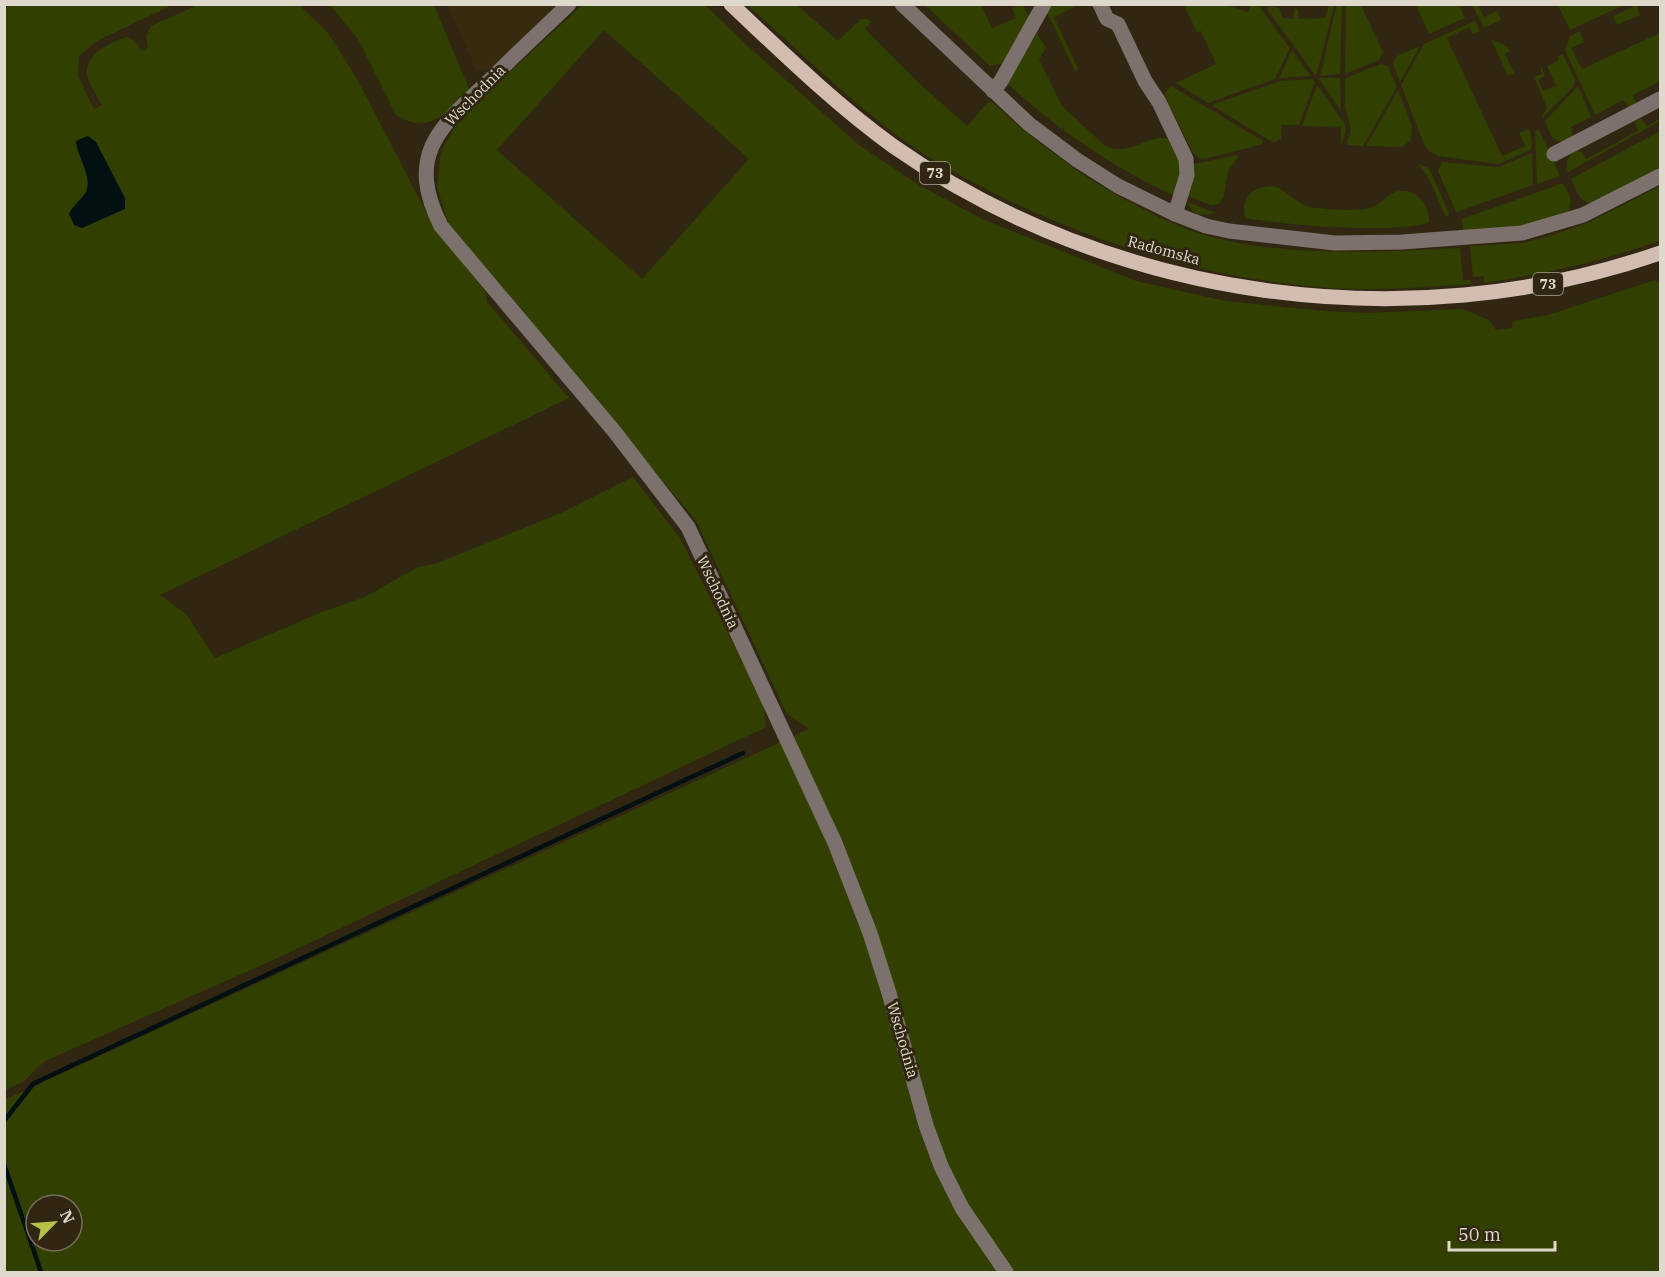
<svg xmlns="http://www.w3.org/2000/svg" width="1665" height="1277" font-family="'IBM Plex Serif',serif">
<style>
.built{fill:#372a0e}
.green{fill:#314000;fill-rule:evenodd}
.water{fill:#021011}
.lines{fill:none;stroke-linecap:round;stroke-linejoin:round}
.stream{stroke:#021011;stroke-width:4.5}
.minor{stroke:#7c716c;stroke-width:15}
.major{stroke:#d3bcb0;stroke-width:15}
.labels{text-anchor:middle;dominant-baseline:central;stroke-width:6;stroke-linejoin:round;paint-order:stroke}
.shield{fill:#302611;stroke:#aaa394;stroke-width:1.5}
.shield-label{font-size:14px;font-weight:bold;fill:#dfd9cc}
.street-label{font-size:15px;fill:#dfd9cc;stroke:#302611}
</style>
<rect width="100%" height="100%" fill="#302611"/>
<polygon class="built" points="447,5 559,5 492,70 476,70"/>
<g class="green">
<polygon points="1337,4 1341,5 1342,7 1340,74 1320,76"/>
<path d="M 5,5 L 172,5 L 97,41 L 79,56 L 78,76 L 94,109 L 102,105 C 98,97 91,88 88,79 C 81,55 109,43 127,37 L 135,41 L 142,51 L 148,47 L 146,36 L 151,26 L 198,5 L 299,5 L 328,33 L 356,77 L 433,225 L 486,292 L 487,302 L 569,398 L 160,595 L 187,615 L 215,658 L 322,612 L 365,597 L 418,567 L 435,564 L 561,513 L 633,477 L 680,538 L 763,703 L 766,727 L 282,956 L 45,1061 L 23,1082 L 5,1090 Z"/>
<path d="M 330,5 L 434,5 L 469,89 C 446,113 430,136 396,115 L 358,39 Z"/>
<path d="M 582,5 L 705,5 L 751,49 L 859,145 L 919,185 L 982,219 L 1136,281 L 1226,301 L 1325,311 L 1366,313 L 1463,309 L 1489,320 L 1496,330 L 1512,328 L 1513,321 L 1548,315 L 1655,280 L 1660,284 L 1660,1272 L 5,1272 L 4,1100 L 809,729 L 787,714 L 696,521 L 449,225 L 437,188 L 441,151 L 461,117 ZM 604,30 L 749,159 L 642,279 L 497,150 ZM 36,1205 L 72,1205 L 72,1241 L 36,1241 Z"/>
<path d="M 747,5 L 797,5 L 838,41 L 861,19 L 868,19 L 871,22 L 865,29 L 920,84 L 967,126 L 988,102 L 992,102 C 1036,143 1082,177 1135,205 C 1161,218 1187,231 1215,238 C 1294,257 1380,252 1460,248 L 1463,280 L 1471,280 L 1471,284 C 1424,287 1378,291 1331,288 C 1215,280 1103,247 1000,196 C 964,178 930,160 898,136 C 844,96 797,49 747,5 Z"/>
<polygon points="925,5 981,5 992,28 1016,18 1012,8 1023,5 1029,17 1003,63 990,66"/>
<polygon points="1050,5 1078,5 1054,17 1078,69 1075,71 1047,12"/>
<polygon points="1184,5 1226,5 1248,12 1251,5 1258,5 1290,48 1275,79 1208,103 1176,83 1216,64 1201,31 1197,32"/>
<polygon points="1329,5 1334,5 1317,73 1315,75 1267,9 1269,6 1279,8 1282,18 1293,19 1295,8 1298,10 1299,19 1325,18"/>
<polygon points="1346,5 1361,5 1383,52 1379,60 1345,74"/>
<polygon points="1416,5 1459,5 1465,18 1429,34"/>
<polygon points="1472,5 1478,5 1484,17 1497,11 1501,20 1484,28"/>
<polygon points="1558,5 1624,5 1570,30"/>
<polygon points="1637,5 1640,15 1617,25 1613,16"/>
<path d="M 1475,21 L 1480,31 L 1473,34 L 1469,27 L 1447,38 L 1502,156 L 1525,146 L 1519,133 L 1529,129 C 1531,135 1534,144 1530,150 L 1498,164 L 1438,156 L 1429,151 L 1424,144 L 1401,85 L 1424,44 Z"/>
<polygon points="1580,31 1584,42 1571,48 1582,69 1660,33 1660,81 1633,95 1636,103 1629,108 1623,100 1595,115 1565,50 1570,36"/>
<path d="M 1037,33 L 1046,48 L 1039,59 L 1062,106 L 1104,145 C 1128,159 1151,132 1169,139 C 1183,163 1182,167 1175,193 L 1172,195 C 1110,165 1057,130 1007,83 Z"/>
<polygon points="1491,39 1508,47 1510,51 1505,54 1514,73 1508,76"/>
<polygon points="1420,46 1400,82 1393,64 1397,56"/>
<polygon points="1292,50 1311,76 1279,78"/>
<polygon points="1563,54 1575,80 1574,86 1543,117 1542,116 1547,108 1535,79 1536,76 1542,74 1540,69 1542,68 1545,76 1538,80 1543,91 1556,86 1547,66 1559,60 1558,56"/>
<polygon points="1381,64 1388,66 1397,87 1363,146 1349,145 1347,142 1351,129 1345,107 1345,80 1348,77"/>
<polygon points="1318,78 1340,78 1341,110"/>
<polygon points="1313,79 1315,82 1299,125 1282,125 1281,138 1276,142 1272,142 1211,105 1280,81"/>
<polygon points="1317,85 1345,124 1346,131 1341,145 1341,127 1302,126"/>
<polygon points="1171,86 1263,141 1262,144 1205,159 1200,159 1193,153 1164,94"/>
<path d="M 1578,86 L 1591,117 L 1571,127 L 1573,137 C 1553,147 1552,138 1545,121 Z"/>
<polygon points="1398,90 1412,126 1411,140 1402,147 1366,146"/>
<path d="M 1641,118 L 1647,126 L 1660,119 L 1660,121 L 1568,172 C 1565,162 1568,152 1579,151 L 1582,152 L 1586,159 L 1638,131 L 1635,122 Z"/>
<polygon points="1539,130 1560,176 1537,184 1535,131"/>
<path d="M 1660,131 L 1660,169 L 1592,203 C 1579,203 1576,189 1571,179 Z"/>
<polygon points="1532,153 1533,185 1456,212 1438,171 1442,162 1499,167"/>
<polygon points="1237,155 1238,157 1228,171 1224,196 1219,204 1211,205 1187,196 1194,177 1194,164"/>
<polygon points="1418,164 1429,168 1449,213 1448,216 1446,217 1427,175"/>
<path d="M 1563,183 C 1567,191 1574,200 1569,209 C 1562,223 1479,232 1463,230 L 1462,219 Z"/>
<path d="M 1271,186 C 1287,188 1294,204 1310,207 C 1325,210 1351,211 1366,209 C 1378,207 1383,198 1393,193 C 1413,184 1430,203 1429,222 C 1419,227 1400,227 1388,228 C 1340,229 1292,225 1245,218 C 1241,198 1252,187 1271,186 Z"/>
<path d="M 1660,186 L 1660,241 C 1602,261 1545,274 1484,283 L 1484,276 L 1473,277 L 1470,246 L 1522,243 L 1550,236 L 1590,222 Z"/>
<polygon points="1187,202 1216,213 1199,215 1191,210"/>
</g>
<path class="water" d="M 88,136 L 96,142 L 125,198 L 125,209 L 82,228 L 74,225 L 69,214 C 73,205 82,199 86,192 C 93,176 77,157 76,141 Z"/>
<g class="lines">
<g class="stream">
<polyline points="4,1121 33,1084 43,1079 743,753"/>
<polyline points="4,1164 41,1272"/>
</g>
<g class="minor">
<path d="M 569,4 C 543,29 517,53 492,78 C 442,125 404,153 441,226 L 614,431 L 688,527 L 835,843 L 870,933 L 889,993 L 926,1125 L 941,1166 L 962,1208 L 1006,1272"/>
<polyline points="902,4 1029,124 1077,160 1118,186 1175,214 1206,226 1229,231 1335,243 1402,242 1522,233 1583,215 1660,176"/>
<polyline points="1100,4 1107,19 1118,24 1145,81 1159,102 1186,159 1187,175 1175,214"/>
<polyline points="993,91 1001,81 1044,4"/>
<polyline points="1554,154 1660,99"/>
</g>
<path class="major" d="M 731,4 C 783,53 835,104 893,146 C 1113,300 1407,341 1660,253"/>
</g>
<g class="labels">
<g class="shield">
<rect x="920" y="162" width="30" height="22" rx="4.5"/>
<rect x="1533" y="273" width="30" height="22" rx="4.5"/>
</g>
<g class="shield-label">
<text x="935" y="173">73</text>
<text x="1548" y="284">73</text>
</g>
<g class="street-label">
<text transform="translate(475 95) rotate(-45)">Wschodnia</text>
<text transform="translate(1164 250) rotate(15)">Radomska</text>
<text transform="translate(718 592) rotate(65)">Wschodnia</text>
<text transform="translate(903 1040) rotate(74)">Wschodnia</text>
</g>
</g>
<rect width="1665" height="1277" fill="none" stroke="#dfd9cc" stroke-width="12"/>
<g transform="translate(54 1223) rotate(65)"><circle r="28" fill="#302611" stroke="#766e5c" stroke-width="1.5"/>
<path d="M0-4.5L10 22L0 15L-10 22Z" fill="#b6c148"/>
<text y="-9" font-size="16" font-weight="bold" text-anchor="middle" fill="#dfd9cc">N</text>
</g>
<path d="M1449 1241v9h106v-9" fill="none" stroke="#dfd9cc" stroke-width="3"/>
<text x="1458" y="1241" font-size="18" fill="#dfd9cc" stroke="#302611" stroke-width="4.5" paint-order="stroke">50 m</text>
</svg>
